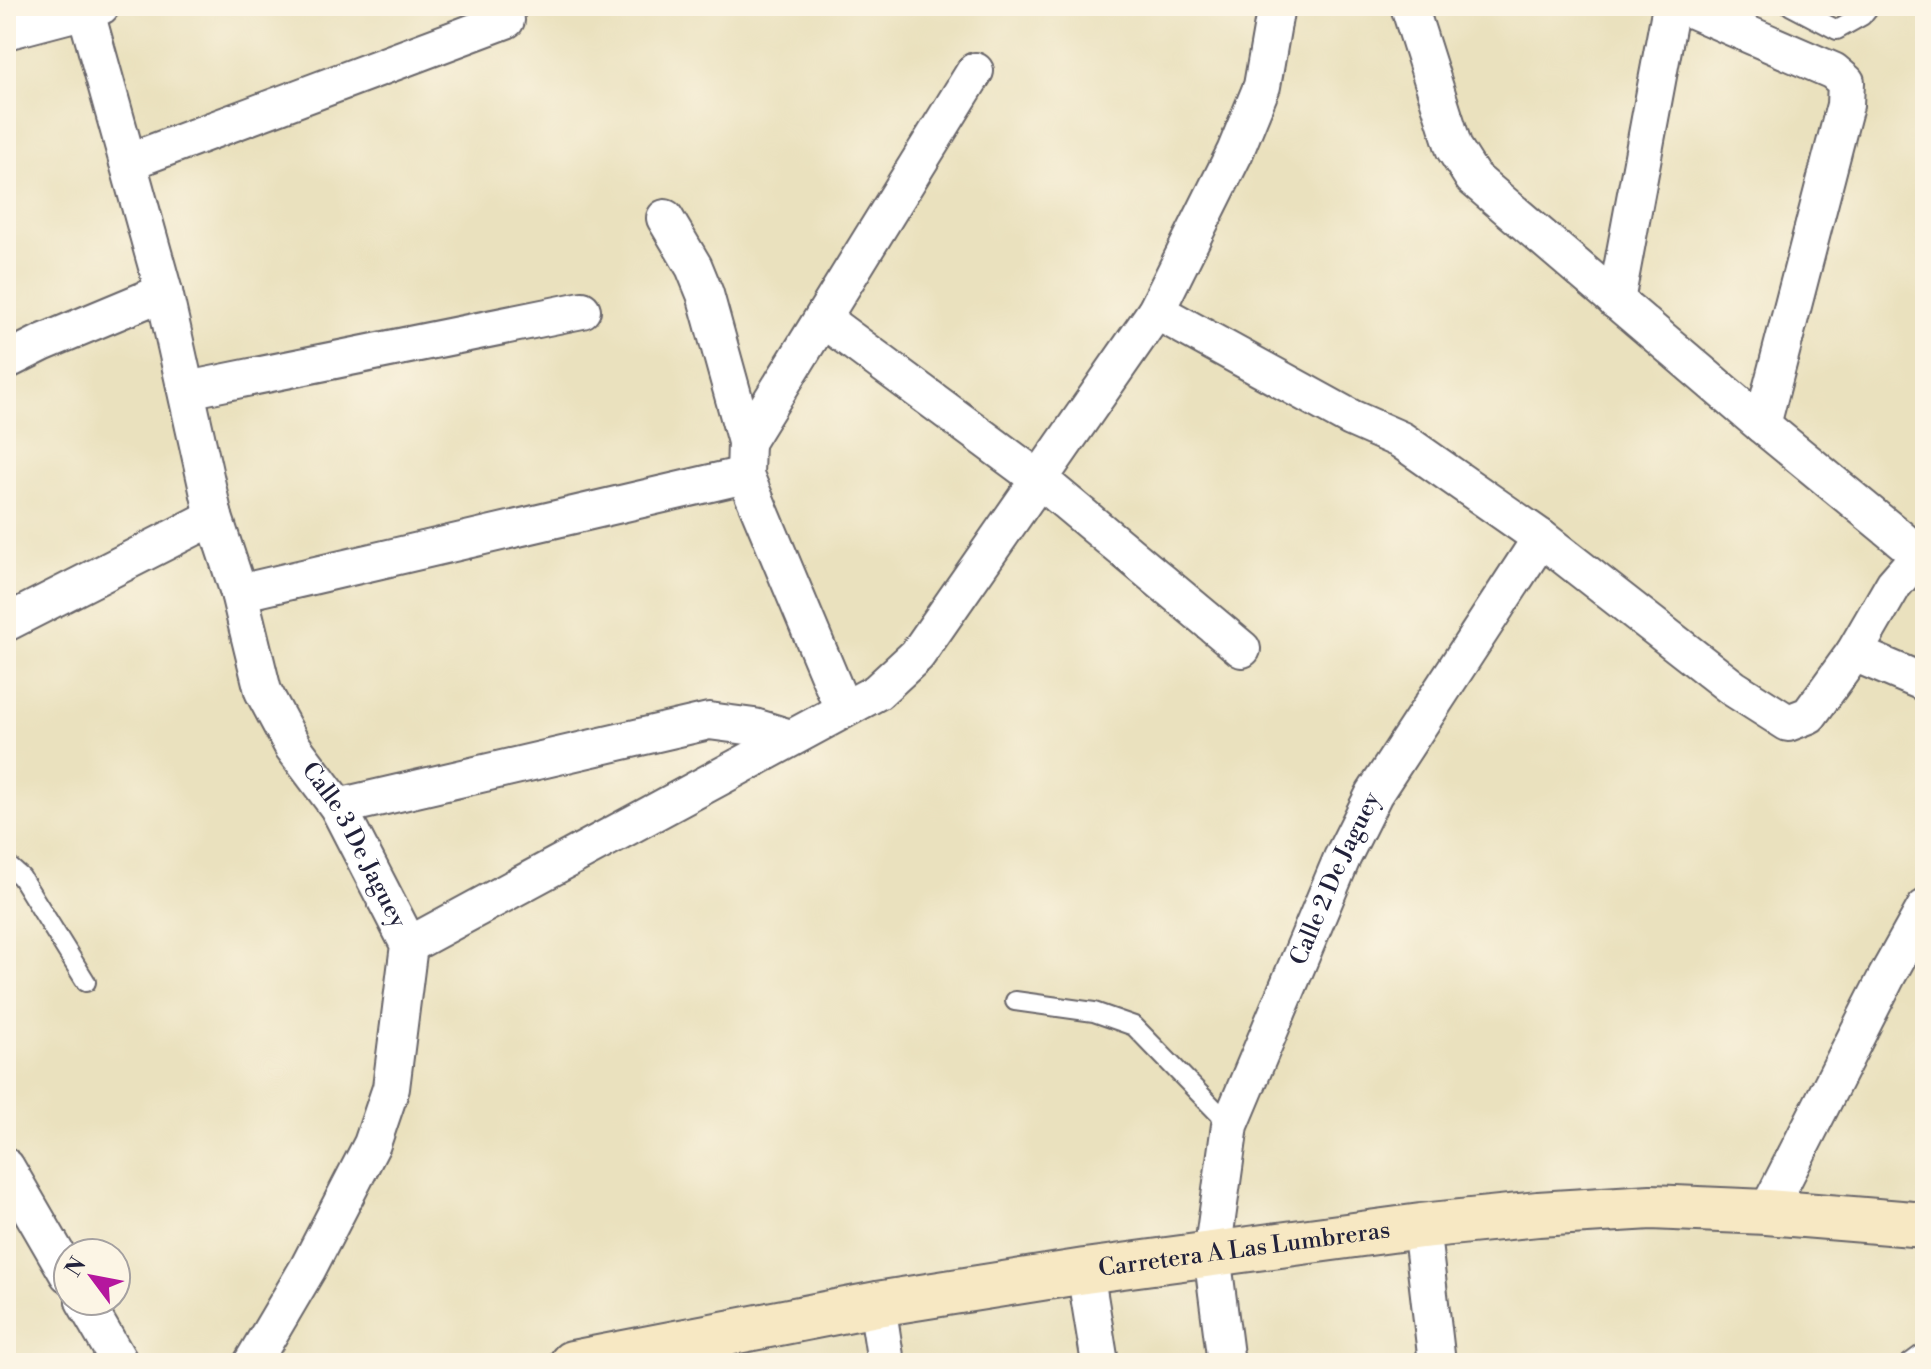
<svg xmlns="http://www.w3.org/2000/svg" width="1931" height="1369" font-family="'Libre Bodoni',serif">
<style>
.lines{fill:none;stroke-linecap:round;stroke-linejoin:round}
.lane-casing{stroke:#686569;stroke-width:22}
.street-casing{stroke:#686569;stroke-width:40}
.secondary-casing{stroke:#686569;stroke-width:48}
.lane{stroke:#fff;stroke-width:18}
.street{stroke:#fff;stroke-width:36}
.secondary{stroke:#f7e8c3;stroke-width:44}
.labels{text-anchor:middle;dominant-baseline:central;stroke-width:8;stroke-linejoin:round;paint-order:stroke}
.street-label{font-size:24px;fill:#22223b;stroke:#fcf5e5}
</style>
<rect width="100%" height="100%" fill="#fcf5e5"/>
<filter id="ink" filterUnits="userSpaceOnUse"><feTurbulence type="fractalNoise" baseFrequency=".0125" numOctaves="2"/><feDisplacementMap in="SourceGraphic" scale="16" xChannelSelector="R" yChannelSelector="G"/><feConvolveMatrix kernelMatrix="1 2 1 2 8 2 1 2 1" color-interpolation-filters="sRGB"/></filter>
<filter id="wash" filterUnits="userSpaceOnUse"><feTurbulence type="fractalNoise" baseFrequency=".006" numOctaves="4" result="noise"/><feDisplacementMap in="SourceGraphic" scale="32" xChannelSelector="R" yChannelSelector="G"/><feGaussianBlur stdDeviation="1.8" result="paint"/><feColorMatrix in="noise" values="0 0 0 0 0 0 0 0 0 0 0 0 0 0 0 0 0 1.4 0 .05"/><feComposite in="paint" operator="in"/></filter>
<g filter="url(#wash)">
<rect width="100%" height="100%" fill="#eae1be"/>
</g>
<g filter="url(#ink)">
<g class="lines">
<g class="lane-casing">
<g id="lane">
<polyline points="1791,6 1837,30 1862,16 1870,6"/>
<polyline points="6,864 21,877 86,982"/>
<polyline points="1015,1001 1094,1012 1134,1026 1230,1125"/>
<polyline points="1910,1363 1925,1352"/>
</g>
</g>
<g class="street-casing">
<g id="street">
<path id="s1" d="M 80,6 L 86,12 L 164,292 L 214,517 L 239,593 L 263,691 L 293,747 L 338,807 L 409,945 L 391,1088 L 372,1144 L 308,1268 L 252,1363"/>
<polyline points="1409,6 1454,148 1473,178 1762,425 1925,559"/>
<polyline points="1683,6 1833,71 1846,82 1845,105 1762,425"/>
<polyline points="6,31 101,6"/>
<polyline points="128,162 506,20"/>
<polyline points="665,218 694,267 705,294 746,442 745,475 843,709"/>
<polyline points="1616,301 1671,6"/>
<polyline points="1156,311 1351,418 1401,440 1541,538 1733,688 1788,723 1809,715 1854,653 1894,584 1908,568 1925,561"/>
<polyline points="824,320 1040,480 1242,649"/>
<polyline points="6,361 42,343 164,292"/>
<polyline points="187,390 582,310"/>
<polyline points="746,442 975,71"/>
<polyline points="239,593 745,475"/>
<polyline points="6,623 214,517"/>
<polyline points="1854,653 1925,683"/>
<polyline points="338,807 709,721 754,727 790,738"/>
<polyline points="409,945 877,692 917,655 1156,311 1235,152 1262,86 1276,6"/>
<polyline points="6,1167 68,1274"/>
<polyline points="1767,1212 1887,976 1925,908"/>
<polyline points="1421,1226 1437,1363"/>
<polyline points="1085,1271 1100,1363"/>
<polyline points="84,1301 120,1363"/>
<polyline points="877,1304 886,1363"/>
<path id="s2" d="M 1226,1363 L 1212,1254 L 1230,1125 L 1342,858 L 1374,794 L 1541,538"/>
</g>
</g>
<g class="secondary-casing">
<g id="secondary">
<path id="s3" d="M 572,1363 L 877,1304 L 1085,1271 L 1421,1226 L 1538,1214 L 1651,1207 L 1767,1212 L 1925,1225"/>
</g>
</g>
<use href="#lane" class="lane"/>
<use href="#street" class="street"/>
<use href="#secondary" class="secondary"/>
</g>
</g>
<g class="labels">
<g class="street-label">
<text stroke="none"><textPath href="#s1" startOffset="890">Calle 3 De Jaguey</textPath></text>
<text stroke="none"><textPath href="#s2" startOffset="508">Calle 2 De Jaguey</textPath></text>
<text stroke="none"><textPath href="#s3" startOffset="682">Carretera A Las Lumbreras</textPath></text>
</g>
</g>
<rect width="1931" height="1369" fill="none" stroke="#fcf5e5" stroke-width="32"/>
<g transform="translate(92 1277) rotate(302)"><circle r="38" fill="#fcf5e5" stroke="#a5a1a1" stroke-width="2"/>
<path d="M0-6L14 30L0 20L-14 30Z" fill="#b5179e"/>
<text y="-12" font-size="22" font-weight="bold" text-anchor="middle" fill="#22223b">N</text>
</g>
</svg>
